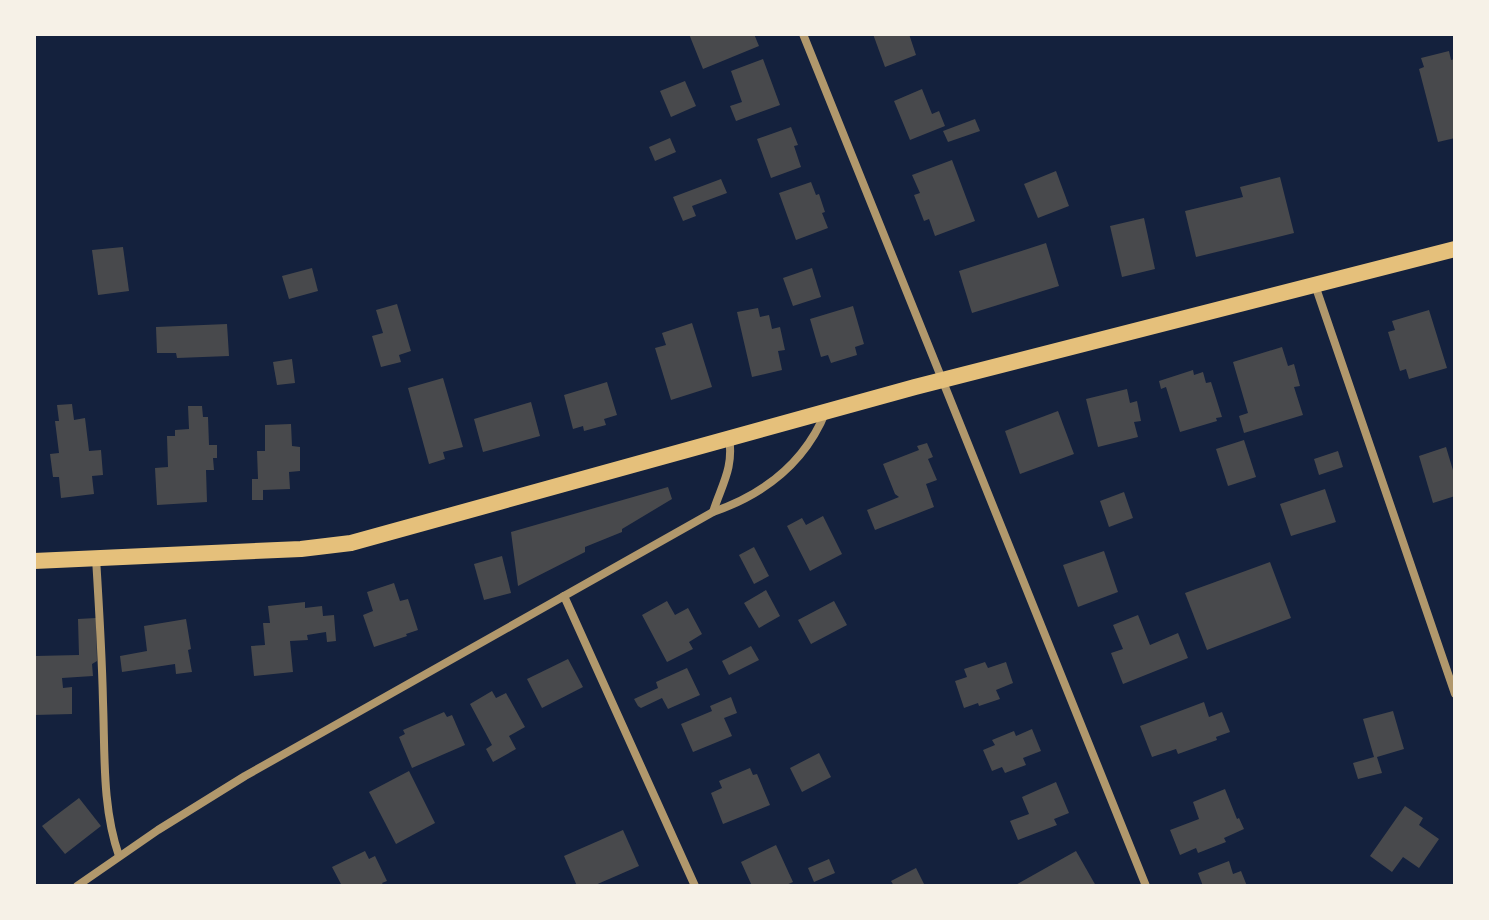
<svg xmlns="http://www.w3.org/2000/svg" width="1489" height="920" font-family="Manrope,sans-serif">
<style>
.building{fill:#48494c}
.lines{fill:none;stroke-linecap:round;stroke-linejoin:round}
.minor{stroke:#b1986c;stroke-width:8}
.secondary{stroke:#e5c07b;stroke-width:16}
</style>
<rect width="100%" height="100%" fill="#14213d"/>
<g class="building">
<polygon points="689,34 754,34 759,46 703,69"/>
<polygon points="873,34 909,34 916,55 885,67"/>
<polygon points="1449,51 1451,60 1455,59 1455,138 1438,142 1419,69 1424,67 1421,58"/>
<polygon points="763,59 780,105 736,121 730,106 742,102 731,71"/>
<polygon points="685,81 696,106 671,117 660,91"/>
<polygon points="922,89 932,114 939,111 945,126 910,140 894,101"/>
<polygon points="975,119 980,131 948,142 943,131"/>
<polygon points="791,127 798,145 794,146 801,167 771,178 757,139"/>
<polygon points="670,138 676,152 655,161 649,147"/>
<polygon points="952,160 975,221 935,236 929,219 924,221 914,195 920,193 912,175"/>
<polygon points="1056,171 1069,206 1038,218 1024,184"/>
<polygon points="1280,177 1294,233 1196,257 1185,211 1243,197 1240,187"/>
<polygon points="721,179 727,193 692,206 696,216 683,221 673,197"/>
<polygon points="811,182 816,195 819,194 825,212 822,213 828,228 796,240 779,193"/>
<polygon points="1144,218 1155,269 1122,277 1110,226"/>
<polygon points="1046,243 1059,286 972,313 959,271"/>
<polygon points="123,247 129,291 98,295 92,250"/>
<polygon points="312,268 318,291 289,299 282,276"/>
<polygon points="812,268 821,297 793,306 783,278"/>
<polygon points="397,304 411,351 399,355 401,362 381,367 372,336 383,333 376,310"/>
<polygon points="853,306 864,344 855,347 857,355 831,363 828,355 821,357 810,319"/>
<polygon points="758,308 760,317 769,315 772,329 780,327 785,350 778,351 782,370 752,377 737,312"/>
<polygon points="1429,310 1447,368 1409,379 1406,369 1400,371 1388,332 1395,330 1392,321"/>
<polygon points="692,323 712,387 671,400 655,348 666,345 662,333"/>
<polygon points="227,324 229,356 177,358 176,353 157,353 156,327"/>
<polygon points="1282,347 1288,366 1294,364 1300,386 1294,387 1303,415 1244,433 1239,416 1248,413 1233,362"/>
<polygon points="292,359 295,383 277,385 273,362"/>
<polygon points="1193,370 1194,375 1203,372 1206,383 1211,382 1222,417 1216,418 1217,421 1180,432 1166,387 1161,389 1159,381"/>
<polygon points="443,378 463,447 443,452 445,459 429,464 408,388"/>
<polygon points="607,382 617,415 604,419 606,425 584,431 583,426 573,429 564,395"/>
<polygon points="1127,389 1130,403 1137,401 1141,421 1134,422 1138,437 1098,447 1086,399"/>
<polygon points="531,402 540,436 483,452 474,419"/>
<polygon points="72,404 74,420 85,418 89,451 101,450 103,475 92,476 94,494 61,498 59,477 53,477 50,454 59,453 55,421 59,421 57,405"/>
<polygon points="188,406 202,406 203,417 208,417 209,445 217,445 217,458 213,458 214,470 206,470 207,502 157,505 155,468 168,467 167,436 175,436 175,430 189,429"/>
<polygon points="1058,411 1074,454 1020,474 1005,431"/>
<polygon points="291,424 292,446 300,447 300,471 289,472 290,489 263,490 263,500 252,500 252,479 258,479 257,451 265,451 265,425"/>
<polygon points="1244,440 1256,477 1228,486 1216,449"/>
<polygon points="927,443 933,457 928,459 937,480 926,484 934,507 875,530 867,510 899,497 895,494 883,464 919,450 917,446"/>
<polygon points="1446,447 1455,477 1455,496 1433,503 1419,456"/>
<polygon points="1338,451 1343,467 1319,475 1314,459"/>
<polygon points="668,487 672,499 622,529 622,532 585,547 585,552 518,586 511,532"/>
<polygon points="1325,489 1336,522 1291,536 1280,504"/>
<polygon points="1124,492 1133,518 1109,527 1100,501"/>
<polygon points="823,516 842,554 810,571 787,526 802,518 806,525"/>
<polygon points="754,547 769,576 754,584 739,555"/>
<polygon points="1104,551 1118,592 1078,607 1063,565"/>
<polygon points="502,556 511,593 484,600 474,564"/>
<polygon points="1270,562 1291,618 1207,650 1185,593"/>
<polygon points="394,583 400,601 408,599 418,630 406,634 407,636 374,647 363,615 373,611 367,592"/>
<polygon points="766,590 780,616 759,628 744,603"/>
<polygon points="667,601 675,615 688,608 702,634 689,642 693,649 667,662 642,615"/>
<polygon points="834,601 847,625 811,644 798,620"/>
<polygon points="305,602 305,608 322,606 323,616 334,615 336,641 327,642 326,632 307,635 308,640 290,641 293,672 254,676 251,646 265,645 263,623 270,623 268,606"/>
<polygon points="1138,615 1150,645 1178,633 1188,658 1123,684 1111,653 1123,649 1113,625"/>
<polygon points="96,618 97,661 92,664 93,676 62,678 63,688 72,687 72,714 34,715 35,656 79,655 78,619"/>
<polygon points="186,619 191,649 188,650 192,672 176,674 175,664 122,672 120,656 147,651 144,626"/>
<polygon points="751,646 759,660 729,675 722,661"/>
<polygon points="568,659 583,687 542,708 527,679"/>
<polygon points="985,662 988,668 1006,662 1013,683 996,690 1000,699 979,706 978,703 964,708 955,681 967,677 964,669"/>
<polygon points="687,668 700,695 668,709 662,698 641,708 638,706 634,699 658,688 656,682"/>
<polygon points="492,691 496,698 506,693 525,727 509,736 516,749 493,762 486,749 492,745 470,704"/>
<polygon points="731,697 737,713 724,718 732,736 693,752 681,724 712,711 710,706"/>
<polygon points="1204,702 1209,717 1222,712 1230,732 1216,737 1217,740 1178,754 1176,749 1152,757 1140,726"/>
<polygon points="1393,711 1404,749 1377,757 1382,773 1358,779 1353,763 1374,757 1363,719"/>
<polygon points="444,712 447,717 452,715 465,745 412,768 399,737 405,734 403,730"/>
<polygon points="1032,729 1041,751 1023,758 1026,765 1005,773 1002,767 992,771 983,750 995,745 992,740 1014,731 1016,736"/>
<polygon points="819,753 831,777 802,792 790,768"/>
<polygon points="750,768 753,775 757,774 770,805 723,824 711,793 722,788 719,781"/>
<polygon points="409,771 435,823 396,844 369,792"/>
<polygon points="1056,782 1069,813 1054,819 1057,825 1018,840 1010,821 1029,814 1022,797"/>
<polygon points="1225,789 1237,819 1239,818 1244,829 1224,838 1226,842 1198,853 1196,848 1180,855 1170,830 1199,819 1193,802"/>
<polygon points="79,798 101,826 65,854 42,826"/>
<polygon points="1405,806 1423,818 1419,825 1439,839 1419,868 1403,857 1392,872 1370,856"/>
<polygon points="623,830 639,866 593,886 577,886 564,856"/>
<polygon points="776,845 793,882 784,886 752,886 741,862"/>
<polygon points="365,851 369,859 375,856 387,881 382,883 384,886 342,886 332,867"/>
<polygon points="1076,851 1096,886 1014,886"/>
<polygon points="829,859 835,873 814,882 808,868"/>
<polygon points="1229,861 1233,874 1241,871 1247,886 1203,886 1198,873"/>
<polygon points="916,868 925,886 894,886 891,881"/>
</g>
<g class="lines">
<g class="minor">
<polyline points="803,34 1146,886"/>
<polyline points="1315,285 1455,694"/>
<path d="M 713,512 C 722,484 734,468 729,437"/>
<path d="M 96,558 C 99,606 102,654 103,702 C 105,754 102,807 119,856"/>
<polyline points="564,596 695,886"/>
<path d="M 77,886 L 158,830 L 245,776 L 713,512 C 765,494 805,463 826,411"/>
</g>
<polyline class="secondary" points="34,561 301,549 351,543 915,387 1455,249"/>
</g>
<rect width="1489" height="920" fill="none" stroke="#f6f1e7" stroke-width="72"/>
</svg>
